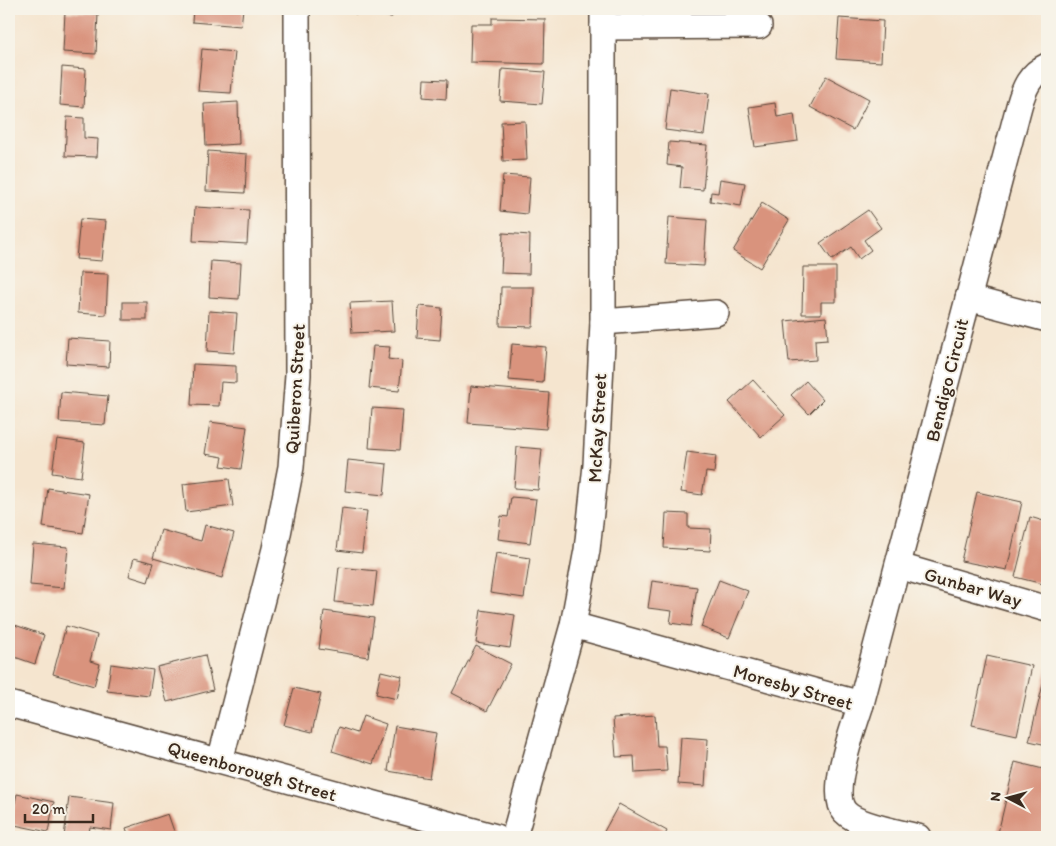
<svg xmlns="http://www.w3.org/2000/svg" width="1056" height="846" font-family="Itim,sans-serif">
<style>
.building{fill:#d9937d}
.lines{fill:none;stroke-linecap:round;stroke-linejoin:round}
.minor-casing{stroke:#574639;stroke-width:28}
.minor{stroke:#fff;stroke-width:25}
.labels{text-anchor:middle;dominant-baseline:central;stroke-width:4;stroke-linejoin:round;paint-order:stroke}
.street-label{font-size:19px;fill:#3b2a1e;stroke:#f7f3e8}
</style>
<rect width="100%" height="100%" fill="#f7f3e8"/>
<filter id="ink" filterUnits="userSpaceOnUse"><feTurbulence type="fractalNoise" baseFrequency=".02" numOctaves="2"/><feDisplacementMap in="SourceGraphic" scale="10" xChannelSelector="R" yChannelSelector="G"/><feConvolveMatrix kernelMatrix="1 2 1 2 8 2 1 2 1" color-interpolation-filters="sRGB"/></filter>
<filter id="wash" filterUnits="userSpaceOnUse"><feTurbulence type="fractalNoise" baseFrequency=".0096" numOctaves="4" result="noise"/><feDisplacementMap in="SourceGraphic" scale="20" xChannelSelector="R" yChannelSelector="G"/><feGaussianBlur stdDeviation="1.12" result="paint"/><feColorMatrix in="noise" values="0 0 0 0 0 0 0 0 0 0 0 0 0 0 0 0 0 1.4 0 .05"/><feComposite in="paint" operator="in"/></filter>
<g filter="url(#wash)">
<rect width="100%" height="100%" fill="#f5e5cf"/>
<g id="blocks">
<g class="building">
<polygon points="193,9 243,9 241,26 192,22"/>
<polygon points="355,9 393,9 392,17 355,14"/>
<polygon points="65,12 98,14 96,54 63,52"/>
<polygon points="492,18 545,19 544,64 470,62 471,24 492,24"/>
<polygon points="839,18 883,21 881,62 836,59"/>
<polygon points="202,49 235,52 231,93 198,91"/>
<polygon points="62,67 86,69 84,107 60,105"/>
<polygon points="502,69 545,72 542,104 500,101"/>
<polygon points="826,76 869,99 853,130 810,107"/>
<polygon points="424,79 447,80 446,99 423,97"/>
<polygon points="670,88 709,94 704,135 665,130"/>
<polygon points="238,102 239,144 206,146 204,104"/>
<polygon points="775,103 777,117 794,114 798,141 755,147 749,107"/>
<polygon points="67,117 84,118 84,138 98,139 97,157 65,156"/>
<polygon points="525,121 527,160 503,161 501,122"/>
<polygon points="669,142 707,145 703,190 680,188 682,167 667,165"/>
<polygon points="208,151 247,154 245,193 206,191"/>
<polygon points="503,175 530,177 527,214 500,211"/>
<polygon points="720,179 745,183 741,206 710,201 711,192 718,193"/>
<polygon points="762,203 789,220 760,268 733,251"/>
<polygon points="195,207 249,210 247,244 193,241"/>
<polygon points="868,210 881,228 864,240 871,250 859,259 851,247 832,260 820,243"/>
<polygon points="669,217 707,220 704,266 666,264"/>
<polygon points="80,219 106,221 102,261 76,259"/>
<polygon points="503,233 530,235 529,274 501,273"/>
<polygon points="211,261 241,263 239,299 209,297"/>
<polygon points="803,267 836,267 836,302 821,302 821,314 802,314"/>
<polygon points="80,273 108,274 106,315 78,313"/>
<polygon points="501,287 534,287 533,327 500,326"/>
<polygon points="392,301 394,331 352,333 350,303"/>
<rect x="123" y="302" width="24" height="18"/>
<polygon points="419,306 442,308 440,340 417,338"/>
<polygon points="209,311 237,313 234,353 207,351"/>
<polygon points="826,317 828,339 815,340 816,360 789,362 785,321"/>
<polygon points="68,338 110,341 109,367 66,364"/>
<polygon points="512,344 546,347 543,383 509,380"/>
<polygon points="373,346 390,347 388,359 402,361 399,391 369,388"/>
<polygon points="193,364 236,366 236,383 221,382 219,406 191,405"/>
<polygon points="753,380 785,415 761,437 729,402"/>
<polygon points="806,381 823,400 809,414 791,395"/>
<polygon points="471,386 549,393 546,429 468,423"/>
<polygon points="61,392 108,396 105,425 59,422"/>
<polygon points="372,408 403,410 400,450 369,448"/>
<polygon points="210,422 247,427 241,469 221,466 223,457 205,454"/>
<polygon points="57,439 85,443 81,477 52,473"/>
<polygon points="517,447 542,449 538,490 514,488"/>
<polygon points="687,452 716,456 714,473 706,472 702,495 681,492"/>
<polygon points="348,460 387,464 384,495 345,491"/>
<polygon points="229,479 233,506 186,512 183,484"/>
<polygon points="48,488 89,494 83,533 43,527"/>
<polygon points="977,492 1022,502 1007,570 961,561"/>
<polygon points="511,497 536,499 530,543 498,539 501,516 508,517"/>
<polygon points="342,508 367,511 362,553 337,550"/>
<polygon points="666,513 688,514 688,528 711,529 710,551 664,548"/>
<polygon points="1030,517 1047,522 1047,585 1015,577"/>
<polygon points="205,525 234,533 222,578 153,558 161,530 201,541"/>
<polygon points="33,544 68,547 64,588 30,585"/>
<polygon points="496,553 530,558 524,598 490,593"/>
<polygon points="134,558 154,563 148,582 129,576"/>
<polygon points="339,567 377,571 373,606 335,602"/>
<polygon points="719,580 748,591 729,638 701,627"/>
<polygon points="652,581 697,587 691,626 670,623 672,611 648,608"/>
<polygon points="481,610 515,615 510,648 476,643"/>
<polygon points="324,611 374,618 368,657 319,649"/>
<polygon points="9,623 44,635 35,664 9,655"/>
<polygon points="66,626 97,635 90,661 100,664 94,686 53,674"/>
<polygon points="476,646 511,664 487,711 452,693"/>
<polygon points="205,655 213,690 167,702 157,667"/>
<polygon points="987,656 1032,666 1017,735 972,725"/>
<polygon points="111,664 153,670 149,696 107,691"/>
<polygon points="1047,668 1047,745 1029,741"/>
<polygon points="381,671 402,676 397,699 376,694"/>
<polygon points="294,688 321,694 312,732 284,725"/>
<polygon points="655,715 657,746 665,746 667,771 635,773 634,756 616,757 613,718"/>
<polygon points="363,716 386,724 373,764 332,751 339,727 357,733"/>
<polygon points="395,726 436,733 429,778 388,771"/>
<polygon points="681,737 708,739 705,786 678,784"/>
<polygon points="1015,762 1047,770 1046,837 1017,837 998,833"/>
<polygon points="17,794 54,802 48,832 10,824"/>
<polygon points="69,797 114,803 111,830 90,827 88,837 64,837"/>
<polygon points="619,804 667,831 664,837 601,837"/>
<polygon points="168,814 176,837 129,837 126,828"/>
</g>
</g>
</g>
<g filter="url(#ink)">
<use href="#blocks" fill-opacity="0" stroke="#574639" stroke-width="1"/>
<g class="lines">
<g class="minor-casing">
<g id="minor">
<polyline points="603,27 759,26"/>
<polyline points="968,298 1047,319"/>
<polyline points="603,322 716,313"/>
<polyline points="899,566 1047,609"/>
<path d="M 573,625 L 861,704 C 854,727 828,793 845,812 C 858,826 899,832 918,837"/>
<polyline points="9,704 496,837"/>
<path d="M 861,704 L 1019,106 C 1024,88 1030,74 1047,66"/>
<polyline points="220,761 275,549 291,467 298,375 297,9"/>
<polyline points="514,837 573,625 587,550 596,465 603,322 603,9"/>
</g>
</g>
<use href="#minor" class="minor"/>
</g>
</g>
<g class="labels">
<g class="street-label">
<text transform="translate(947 380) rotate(-76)">Bendigo Circuit</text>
<text transform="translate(295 389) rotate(-87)">Quiberon Street</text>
<text transform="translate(597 428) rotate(-87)">McKay Street</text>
<text transform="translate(973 587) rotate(16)">Gunbar Way</text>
<text transform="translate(793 687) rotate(16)">Moresby Street</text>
<text transform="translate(252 771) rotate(16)">Queenborough Street</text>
</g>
</g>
<rect width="1056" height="846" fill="none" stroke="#f7f3e8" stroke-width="30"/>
<g transform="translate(1008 798) rotate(276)" stroke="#f7f3e8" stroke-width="4" paint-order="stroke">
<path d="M0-4L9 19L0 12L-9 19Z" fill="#3b2a1e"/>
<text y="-8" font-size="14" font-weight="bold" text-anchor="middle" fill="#3b2a1e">N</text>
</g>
<path d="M25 814v8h68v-8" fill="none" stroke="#3b2a1e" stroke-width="2.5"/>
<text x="32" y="814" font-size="15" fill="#3b2a1e" stroke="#f7f3e8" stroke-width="4" paint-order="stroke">20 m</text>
</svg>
